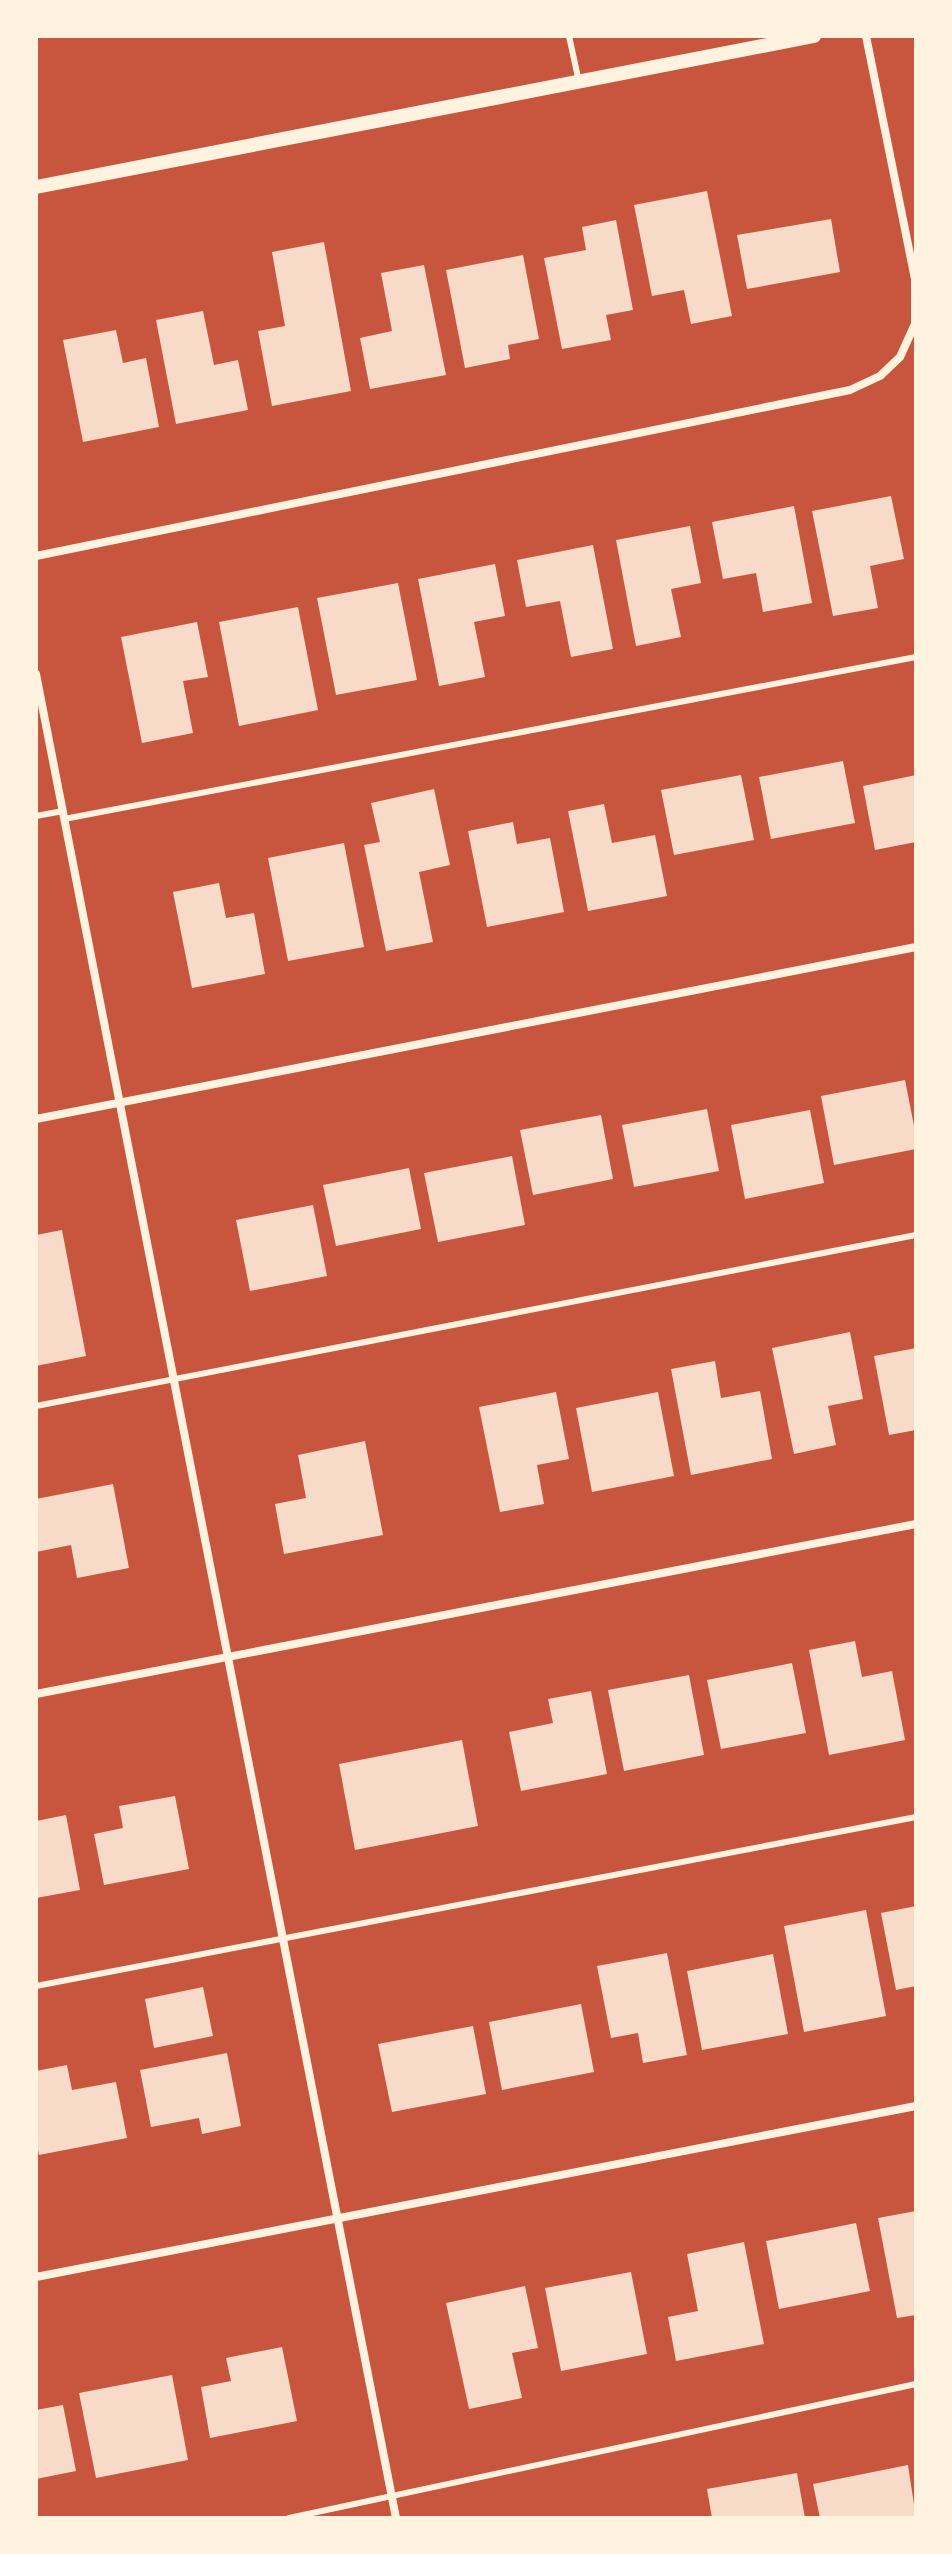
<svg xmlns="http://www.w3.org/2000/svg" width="952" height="2554" font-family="'Alegreya Sans',sans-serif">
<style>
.building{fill:#f7dbc8}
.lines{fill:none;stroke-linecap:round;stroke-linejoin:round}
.service{stroke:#fff3e0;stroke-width:6}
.minor{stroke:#fff3e0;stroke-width:8}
.tertiary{stroke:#fff3e0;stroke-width:14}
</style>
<rect width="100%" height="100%" fill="#c8553d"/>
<g class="building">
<polygon points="707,191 732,316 691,324 684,290 652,296 634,205"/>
<polygon points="831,219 840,272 747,289 737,235"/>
<polygon points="616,220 633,310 606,315 611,340 562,349 544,258 586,250 582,227"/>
<polygon points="324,242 351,391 272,406 258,331 285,326 272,252"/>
<polygon points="523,255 539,339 508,345 510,359 465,368 446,270"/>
<polygon points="424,265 446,375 370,389 360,338 392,331 381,273"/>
<polygon points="203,311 214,365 238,360 248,410 176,424 156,320"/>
<polygon points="116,330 123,363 146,358 159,427 83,442 63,340"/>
<polygon points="891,496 904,559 870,566 878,608 833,616 812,511"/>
<polygon points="794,506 812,603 763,612 756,573 723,579 712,522"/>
<polygon points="690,526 701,583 671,589 681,637 636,646 616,540"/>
<polygon points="593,545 613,649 571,657 560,601 526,607 517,560"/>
<polygon points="495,564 505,616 474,622 485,677 439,686 418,579"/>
<polygon points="398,583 417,680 336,695 317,598"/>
<polygon points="298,607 318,710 239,726 219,622"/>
<polygon points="197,622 208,677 183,681 193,733 142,743 121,637"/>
<polygon points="843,761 855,823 771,839 759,777"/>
<polygon points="741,775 754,840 674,855 661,790"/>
<polygon points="916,775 916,842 875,850 863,786"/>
<polygon points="434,789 450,865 419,872 433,942 386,951 364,845 380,842 371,803"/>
<polygon points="604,804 612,843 655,835 667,896 588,911 568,811"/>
<polygon points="513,822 517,844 550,838 564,912 487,927 468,831"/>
<polygon points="344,843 364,947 288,961 268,858"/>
<polygon points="219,883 226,918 254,913 265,974 192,988 173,892"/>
<polygon points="905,1080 916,1136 916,1149 834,1165 821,1096"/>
<polygon points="707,1109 719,1171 634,1187 622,1125"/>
<polygon points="810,1110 824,1183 745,1199 731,1125"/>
<polygon points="601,1115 613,1179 533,1195 520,1130"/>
<polygon points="512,1156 525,1225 438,1242 424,1173"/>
<polygon points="409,1168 421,1229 336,1246 323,1185"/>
<polygon points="313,1205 327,1276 250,1291 236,1220"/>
<polygon points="62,1230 86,1356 36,1366 36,1235"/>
<polygon points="850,1332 863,1399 828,1406 836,1445 794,1454 772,1348"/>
<polygon points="916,1348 916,1430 889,1435 874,1356"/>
<polygon points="715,1361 721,1398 760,1391 772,1459 691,1475 671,1369"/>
<polygon points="556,1392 569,1459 537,1465 544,1504 500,1512 479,1407"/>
<polygon points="658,1392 674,1476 592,1492 576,1408"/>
<polygon points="365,1441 383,1535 284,1554 275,1504 306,1498 298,1455"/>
<polygon points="113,1484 129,1568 77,1578 71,1545 36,1552 36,1499"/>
<polygon points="855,1641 862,1677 892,1671 905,1740 829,1755 809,1650"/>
<polygon points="792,1663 806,1733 721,1749 707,1680"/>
<polygon points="689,1675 704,1755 624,1771 608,1690"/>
<polygon points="591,1691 607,1774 521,1791 509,1732 553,1723 548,1699"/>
<polygon points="462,1740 478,1826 355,1850 339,1764"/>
<polygon points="175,1796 189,1869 104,1885 94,1834 123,1828 119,1806"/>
<polygon points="66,1815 80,1890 36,1898 36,1821"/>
<polygon points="916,1906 916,1986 896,1990 881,1913"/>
<polygon points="866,1910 886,2016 804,2032 784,1926"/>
<polygon points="667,1953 687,2055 643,2063 638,2033 611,2038 597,1966"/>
<polygon points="773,1954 788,2034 702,2050 687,1971"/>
<polygon points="203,1987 213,2036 154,2048 145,1999"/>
<polygon points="581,2004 594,2072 502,2090 489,2022"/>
<polygon points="473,2026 486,2094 392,2112 378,2044"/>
<polygon points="227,2053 241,2126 202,2134 199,2118 151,2127 140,2070"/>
<polygon points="67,2065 72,2090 116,2082 127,2138 39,2155 36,2138 36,2071"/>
<polygon points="916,2211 916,2315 897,2318 878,2218"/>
<polygon points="856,2223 870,2291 779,2309 766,2241"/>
<polygon points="744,2242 764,2344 676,2361 668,2317 698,2311 687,2254"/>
<polygon points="631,2272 647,2354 561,2371 545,2288"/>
<polygon points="525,2286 538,2348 512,2353 522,2398 469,2409 446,2303"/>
<polygon points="282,2347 297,2421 210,2438 201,2387 231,2381 226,2358"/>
<polygon points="172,2375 188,2460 96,2478 79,2393"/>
<polygon points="63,2405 76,2471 36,2479 36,2410"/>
<polygon points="908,2465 916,2518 820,2518 813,2484"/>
<polygon points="797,2473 805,2518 712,2518 707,2489"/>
</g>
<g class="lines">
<g class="service">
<polyline points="569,36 579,82"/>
<polyline points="36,816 63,811"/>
<polyline points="64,819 916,657"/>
<polyline points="36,1406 916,1235"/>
<polyline points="36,1986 916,1817"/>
<polyline points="289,2518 916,2384"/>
</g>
<g class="minor">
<polyline points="36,556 850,390 880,376 900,357 915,324 915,279 866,36"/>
<polyline points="36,674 396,2518"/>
<polyline points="36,1119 916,947"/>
<polyline points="36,1694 916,1524"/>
<polyline points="36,2277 916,2106"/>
</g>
<polyline class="tertiary" points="36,187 814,36"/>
</g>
<rect width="952" height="2554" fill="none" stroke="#fff3e0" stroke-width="76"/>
</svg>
